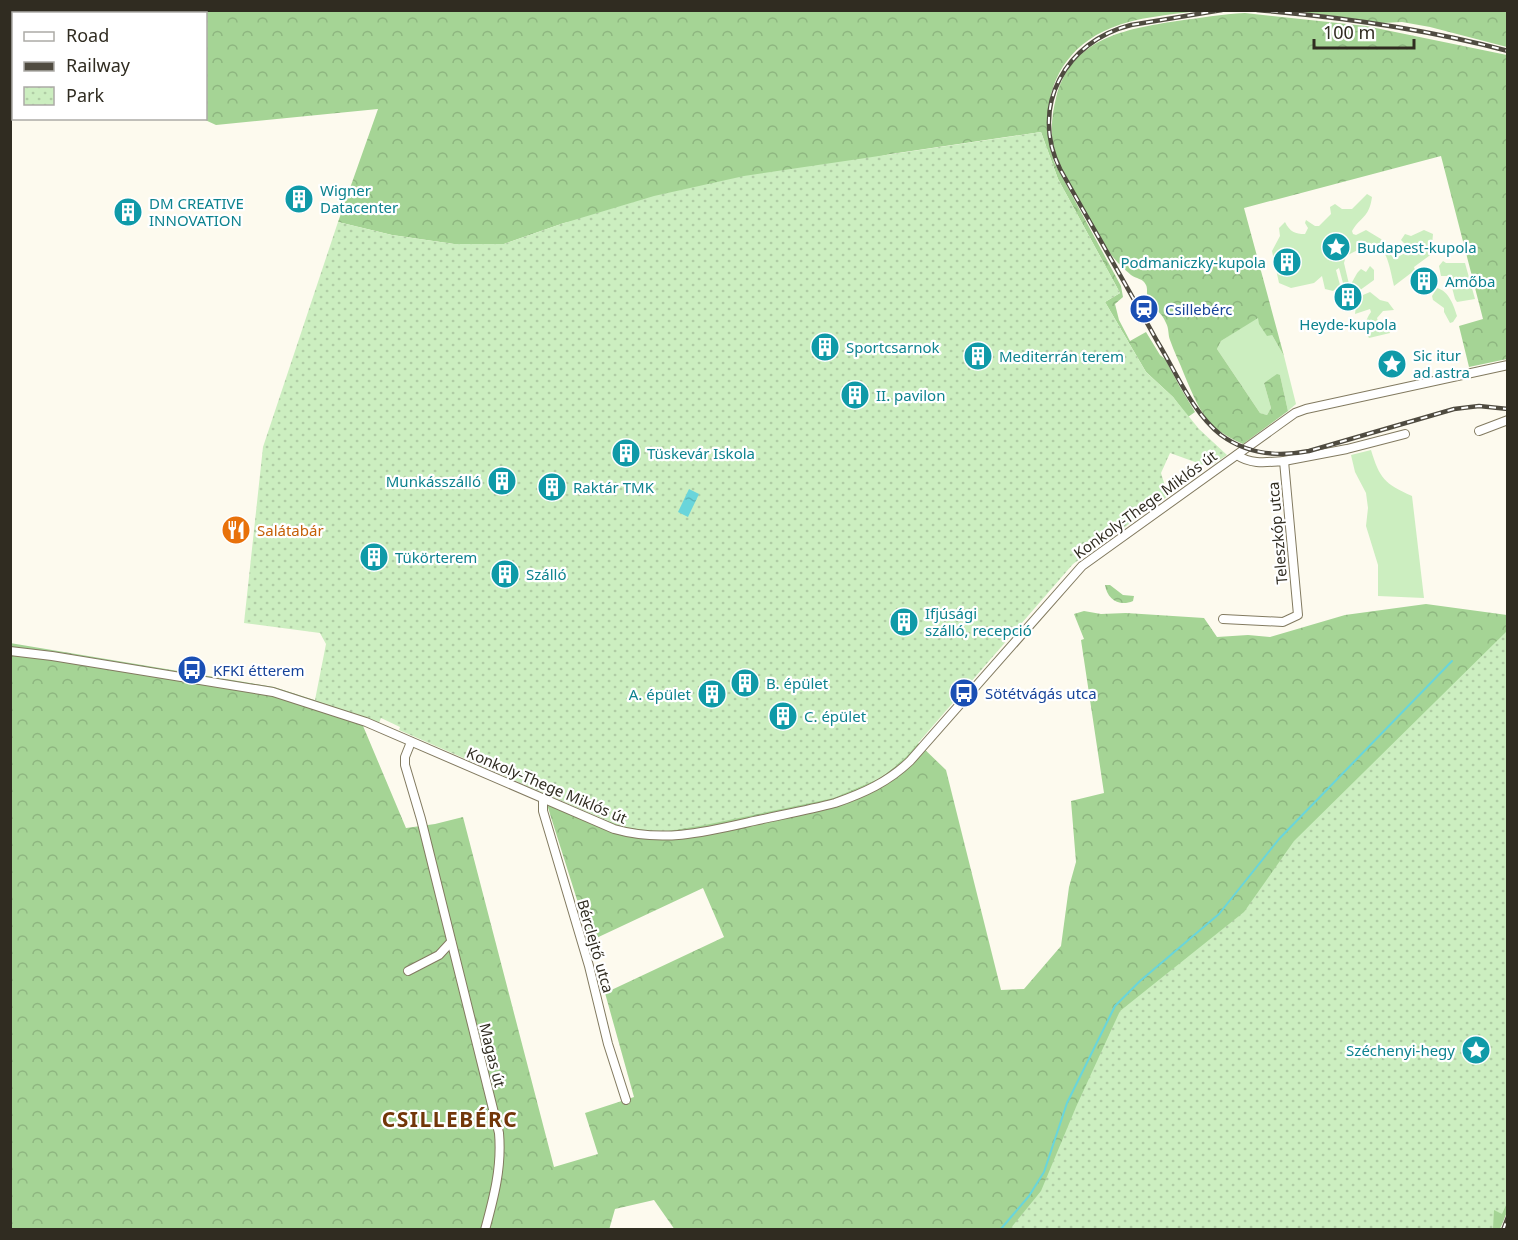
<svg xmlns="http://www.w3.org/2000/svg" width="1518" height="1240" font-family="'Noto Sans',sans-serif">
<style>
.grass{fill:#cceec0}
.forest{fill:url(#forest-crowns)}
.park{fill:url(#park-dots)}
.water{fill:url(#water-ripples)}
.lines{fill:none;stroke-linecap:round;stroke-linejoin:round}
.stream{stroke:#69d5db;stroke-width:2}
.minor-casing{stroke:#827a60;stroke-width:10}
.minor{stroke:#fff;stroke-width:8}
.rail-casing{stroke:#4f4b40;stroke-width:4.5}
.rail{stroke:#fff;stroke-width:2;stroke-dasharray:7;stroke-linecap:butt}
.labels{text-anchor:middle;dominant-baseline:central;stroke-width:4.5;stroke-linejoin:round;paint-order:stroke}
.culture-label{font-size:15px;fill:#0d838f;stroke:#fff;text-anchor:start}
.transit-label{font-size:15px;fill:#164399;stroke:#fff;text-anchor:start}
.street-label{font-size:15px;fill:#302c21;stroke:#fff}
.food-label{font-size:15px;fill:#c56008;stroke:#fff;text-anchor:start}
.district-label{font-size:21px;font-weight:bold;letter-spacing:1.5px;fill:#723609;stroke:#fff}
</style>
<defs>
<pattern id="forest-crowns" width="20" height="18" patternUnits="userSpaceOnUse" patternTransform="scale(1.5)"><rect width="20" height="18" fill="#a5d495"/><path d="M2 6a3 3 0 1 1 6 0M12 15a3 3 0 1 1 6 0" fill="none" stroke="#8eb680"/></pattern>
<pattern id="park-dots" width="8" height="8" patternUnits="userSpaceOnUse" patternTransform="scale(1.5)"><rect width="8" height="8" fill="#cceec0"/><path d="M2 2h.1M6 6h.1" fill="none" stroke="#b0cca5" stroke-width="1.8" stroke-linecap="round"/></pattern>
<pattern id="water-ripples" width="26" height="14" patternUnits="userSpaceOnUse" patternTransform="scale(1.5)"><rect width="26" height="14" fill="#69d5db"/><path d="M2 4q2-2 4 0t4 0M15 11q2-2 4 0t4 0" fill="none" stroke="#5bb7bc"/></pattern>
</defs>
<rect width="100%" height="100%" fill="#fdfaee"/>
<g class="grass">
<path d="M 1367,194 L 1372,197 C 1369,218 1361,216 1352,231 L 1353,234 L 1356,235 L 1366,230 L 1381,239 L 1394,259 L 1407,252 L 1406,245 L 1401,240 L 1405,234 L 1411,236 L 1424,230 L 1433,234 L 1432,245 L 1441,249 L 1441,255 L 1433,253 L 1414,267 L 1415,270 L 1394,286 C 1386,251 1385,234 1346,256 L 1344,263 L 1349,284 L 1350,285 C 1355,279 1355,274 1361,269 L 1366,272 L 1370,266 L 1374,270 L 1374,280 L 1356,293 L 1356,301 L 1348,307 L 1342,305 L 1337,293 L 1338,289 L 1344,287 L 1339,268 L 1336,270 L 1340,285 L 1333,291 L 1325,289 L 1322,276 L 1314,283 L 1291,288 L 1279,283 L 1272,251 L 1280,236 L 1279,228 L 1285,222 C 1290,232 1295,234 1305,234 L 1308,228 L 1305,223 L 1306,220 L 1315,226 L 1319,226 L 1331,214 L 1330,207 L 1335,204 L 1342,209 L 1352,209 Z"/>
<polygon points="1443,261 1446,263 1465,263 1475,299 1457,302 1455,299 1449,276 1441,276 1439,266"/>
<path d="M 1437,288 C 1449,291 1454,306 1457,316 L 1453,322 L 1450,323 L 1444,312 L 1444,308 L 1433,300 L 1432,296 Z"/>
<path d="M 1370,292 L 1380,300 L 1388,302 L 1394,310 L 1383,311 L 1377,318 L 1379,325 L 1388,328 L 1390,333 L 1369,338 C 1363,330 1365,320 1371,312 L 1370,309 L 1355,314 L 1356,306 L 1363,295 Z"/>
<polygon points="1258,317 1272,335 1284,356 1296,404 1288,411 1280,375 1264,383 1271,408 1267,415 1260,413 1217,349 1221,341"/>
<path d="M 1371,450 C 1380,479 1384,483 1412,496 L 1424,598 L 1378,596 L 1378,565 L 1366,526 L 1368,508 L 1366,493 L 1355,472 L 1351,455 Z"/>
</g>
<g class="forest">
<path d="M 11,10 L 1197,11 C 1169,15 1137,17 1111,28 C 1054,51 1037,107 1054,162 L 1121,286 L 1123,297 L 1115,304 L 1119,320 L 1130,341 L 1146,332 L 1160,355 L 1165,359 L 1180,387 L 1195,412 L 1188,417 L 1173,397 L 1146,372 L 1105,302 L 1120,293 L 1058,179 L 1041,132 L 891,154 L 564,223 L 504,244 L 454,244 L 392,235 L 338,222 L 378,109 L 216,125 L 203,119 L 206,118 L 206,14 L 14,14 L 13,54 L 11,57 Z"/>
<polygon points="1295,11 1507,11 1507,47 1430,27 1402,22 1383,23"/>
<path d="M 1245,13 L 1366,26 L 1507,55 L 1507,359 L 1469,367 L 1459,326 L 1483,319 L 1441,156 L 1244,208 L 1284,356 L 1272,335 L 1267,336 L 1259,324 L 1258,318 L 1221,341 L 1217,349 L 1260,413 L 1267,415 L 1271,408 L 1264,383 L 1277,374 L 1280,375 L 1288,411 L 1243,444 C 1205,428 1199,409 1184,374 C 1180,363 1174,352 1170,340 C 1168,335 1169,328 1166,323 C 1162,312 1152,308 1148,298 C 1146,294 1148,289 1146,285 C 1143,278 1136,279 1131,275 C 1123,268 1112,258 1107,248 C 1091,220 1061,178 1054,148 C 1050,132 1052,114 1056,98 C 1071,38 1125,29 1177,21 C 1200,18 1222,14 1245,13 Z"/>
<path d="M 1105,585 L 1110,585 L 1123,595 L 1134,596 L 1133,601 C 1119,607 1107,599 1105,585 Z"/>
<path d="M 1426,604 L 1507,615 L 1508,1210 L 1500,1229 L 675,1230 L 654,1200 L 615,1209 L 609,1230 L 11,1229 L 10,643 L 274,687 L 358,714 L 406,828 L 435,824 L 463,817 L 554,1167 L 598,1154 L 585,1113 L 634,1097 L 605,993 L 724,937 L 703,888 L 590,941 L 544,795 C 589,813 629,836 679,829 L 834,797 L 880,778 L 894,767 L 918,743 L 946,770 L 1001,990 L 1024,989 L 1061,946 L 1069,887 L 1076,862 L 1071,801 L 1104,793 L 1081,640 L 1084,639 L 1074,614 L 1084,611 L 1101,614 L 1126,613 L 1204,618 L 1217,637 L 1248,635 L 1270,637 L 1345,615 Z"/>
</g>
<g class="park">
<polygon points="1041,132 1058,179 1120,293 1105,302 1146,372 1173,397 1199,429 1227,455 1209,467 1170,453 1161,473 1168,496 1073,564 906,757 880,778 834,798 705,825 662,832 622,827 399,730 400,727 381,718 379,723 315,700 326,644 320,633 244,623 263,447 338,222 392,235 454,244 504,244 564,223 654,196 744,176"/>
<polygon points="1507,631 1508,1201 1502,1214 1494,1210 1493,1229 1010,1229 1041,1191 1076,1107 1120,1011 1244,912 1294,841"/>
</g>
<polygon class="water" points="689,489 699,494 688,517 678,512"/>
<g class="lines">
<polyline class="stream" points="1000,1230 1029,1196 1044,1172 1067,1103 1115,1006 1140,981 1219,914 1279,839 1452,661"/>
<g class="minor-casing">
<g id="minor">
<polyline points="1479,431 1508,420"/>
<polyline points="1284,461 1347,449 1405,434"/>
<path d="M 1223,619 L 1283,622 L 1298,615 L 1284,461 C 1268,462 1251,465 1237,455"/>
<path d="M 10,651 L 52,656 L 273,692 L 366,722 L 614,829 C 663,843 706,832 754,821 C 781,815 808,810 835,803 C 864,793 888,782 910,761 L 1082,566 L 1295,413 L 1306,409 L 1508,365"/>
<path d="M 411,742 L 405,757 L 405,765 L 421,819 L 499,1133 C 502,1167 494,1197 485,1230"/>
<polyline points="543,799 543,811 589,966 608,1044 626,1100"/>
<polyline points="408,971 439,955 451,942"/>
</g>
</g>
<use href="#minor" class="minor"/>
<g class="rail-casing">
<g id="rail">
<path d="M 1222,10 L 1131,25 C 1066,41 1029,106 1060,169 C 1092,226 1125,283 1157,341 C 1176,372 1192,412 1221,435 C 1247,454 1279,457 1309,451 L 1454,409 L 1479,406 L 1508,409"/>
<path d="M 1257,10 C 1341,17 1426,29 1508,51"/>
<polyline points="1503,1230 1508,1217"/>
</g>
</g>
<use href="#rail" class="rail"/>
</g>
<defs>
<g id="building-disc" transform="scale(1.5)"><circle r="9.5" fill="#0f9aa8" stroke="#fff"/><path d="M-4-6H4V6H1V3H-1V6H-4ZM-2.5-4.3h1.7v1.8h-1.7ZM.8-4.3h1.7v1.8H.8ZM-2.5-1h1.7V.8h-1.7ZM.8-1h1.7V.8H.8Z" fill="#fff"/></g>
<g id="sight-disc" transform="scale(1.5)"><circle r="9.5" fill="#0f9aa8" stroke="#fff"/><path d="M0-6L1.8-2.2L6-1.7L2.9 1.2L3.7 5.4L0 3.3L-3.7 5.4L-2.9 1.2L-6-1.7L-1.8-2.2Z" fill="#fff"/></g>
<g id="station-disc" transform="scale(1.5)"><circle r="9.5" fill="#1a4fb4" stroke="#fff"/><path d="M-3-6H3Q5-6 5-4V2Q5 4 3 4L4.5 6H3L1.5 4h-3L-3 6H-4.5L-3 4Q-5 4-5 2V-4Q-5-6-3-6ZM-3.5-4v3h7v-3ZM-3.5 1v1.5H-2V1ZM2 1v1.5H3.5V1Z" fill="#fff"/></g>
<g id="restaurant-disc" transform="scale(1.5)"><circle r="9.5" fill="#e8710a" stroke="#fff"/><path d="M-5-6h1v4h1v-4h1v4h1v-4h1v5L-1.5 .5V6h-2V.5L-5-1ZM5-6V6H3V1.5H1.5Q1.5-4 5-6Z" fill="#fff"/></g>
<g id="bus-disc" transform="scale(1.5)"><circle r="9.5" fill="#1a4fb4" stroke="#fff"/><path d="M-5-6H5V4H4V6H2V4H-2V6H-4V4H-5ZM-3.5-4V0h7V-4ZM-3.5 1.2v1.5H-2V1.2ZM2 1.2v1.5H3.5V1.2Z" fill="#fff"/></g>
</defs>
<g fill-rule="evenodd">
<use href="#building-disc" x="299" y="199"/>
<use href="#building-disc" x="128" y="212"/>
<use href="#sight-disc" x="1336" y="247"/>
<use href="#building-disc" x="1287" y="262"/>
<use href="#building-disc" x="1424" y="281"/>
<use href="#building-disc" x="1348" y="297"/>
<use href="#station-disc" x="1144" y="309"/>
<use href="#building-disc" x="825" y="347"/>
<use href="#building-disc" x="978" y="356"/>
<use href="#sight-disc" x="1392" y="364"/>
<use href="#building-disc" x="855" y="395"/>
<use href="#building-disc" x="626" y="453"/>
<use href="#building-disc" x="502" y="481"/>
<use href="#building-disc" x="552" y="487"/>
<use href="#restaurant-disc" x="236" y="530"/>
<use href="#building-disc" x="374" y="557"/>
<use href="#building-disc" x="505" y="574"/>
<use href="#building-disc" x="904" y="622"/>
<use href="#bus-disc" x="192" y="670"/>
<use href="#building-disc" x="745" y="683"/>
<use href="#bus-disc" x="964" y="693"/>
<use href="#building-disc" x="712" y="694"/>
<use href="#building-disc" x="783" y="716"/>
<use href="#sight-disc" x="1476" y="1050"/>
</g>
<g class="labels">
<g class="culture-label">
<text x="320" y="190">Wigner<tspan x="320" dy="17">Datacenter</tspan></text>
<text x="149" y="203">DM CREATIVE<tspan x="149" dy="17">INNOVATION</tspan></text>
<text x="1357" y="247">Budapest-kupola</text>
<text x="1266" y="262" text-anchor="end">Podmaniczky-kupola</text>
<text x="1445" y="281">Amőba</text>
<text x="1348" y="324" text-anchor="middle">Heyde-kupola</text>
<text x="846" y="347">Sportcsarnok</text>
<text x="1413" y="355">Sic itur<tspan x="1413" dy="17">ad astra</tspan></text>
<text x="999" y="356">Mediterrán terem</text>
<text x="876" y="395">II. pavilon</text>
<text x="647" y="453">Tüskevár Iskola</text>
<text x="481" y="481" text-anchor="end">Munkásszálló</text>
<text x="573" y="487">Raktár TMK</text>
<text x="395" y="557">Tükörterem</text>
<text x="526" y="574">Szálló</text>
<text x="925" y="613">Ifjúsági<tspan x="925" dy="17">szálló, recepció</tspan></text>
<text x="766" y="683">B. épület</text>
<text x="691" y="694" text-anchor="end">A. épület</text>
<text x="804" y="716">C. épület</text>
<text x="1455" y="1050" text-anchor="end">Széchenyi-hegy</text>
</g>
<g class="transit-label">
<text x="1165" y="309">Csillebérc</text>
<text x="213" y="670">KFKI étterem</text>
<text x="985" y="693">Sötétvágás utca</text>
</g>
<g class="street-label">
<text transform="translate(1145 504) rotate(-36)">Konkoly-Thege Miklós út</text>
<text transform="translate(1277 533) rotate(-95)">Teleszkóp utca</text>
<text transform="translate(547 785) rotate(23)">Konkoly-Thege Miklós út</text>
<text transform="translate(596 946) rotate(74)">Bérclejtő utca</text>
<text transform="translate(493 1055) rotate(76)">Magas út</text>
</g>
<g class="food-label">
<text x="257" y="530">Salátabár</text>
</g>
<g class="district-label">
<text x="450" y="1119">CSILLEBÉRC</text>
</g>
</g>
<rect width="1518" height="1240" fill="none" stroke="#302c21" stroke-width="24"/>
<rect x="12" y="12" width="195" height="108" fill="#ffffff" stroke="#acaba6" stroke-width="1.5"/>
<rect x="24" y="32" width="30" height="9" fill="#ffffff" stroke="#acaba6" stroke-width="1.5"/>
<text x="66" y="42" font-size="18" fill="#302c21">Road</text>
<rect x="24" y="62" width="30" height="9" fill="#4f4b40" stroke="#acaba6" stroke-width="1.5"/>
<text x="66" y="72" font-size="18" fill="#302c21">Railway</text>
<rect x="24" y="87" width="30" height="18" fill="url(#park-dots)" stroke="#acaba6" stroke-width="1.5"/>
<text x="66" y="102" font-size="18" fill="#302c21">Park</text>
<path d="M1314 39v9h100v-9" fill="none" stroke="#302c21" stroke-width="3"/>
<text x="1323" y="39" font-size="18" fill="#302c21" stroke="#ffffff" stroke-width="4.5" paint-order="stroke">100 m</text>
</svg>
